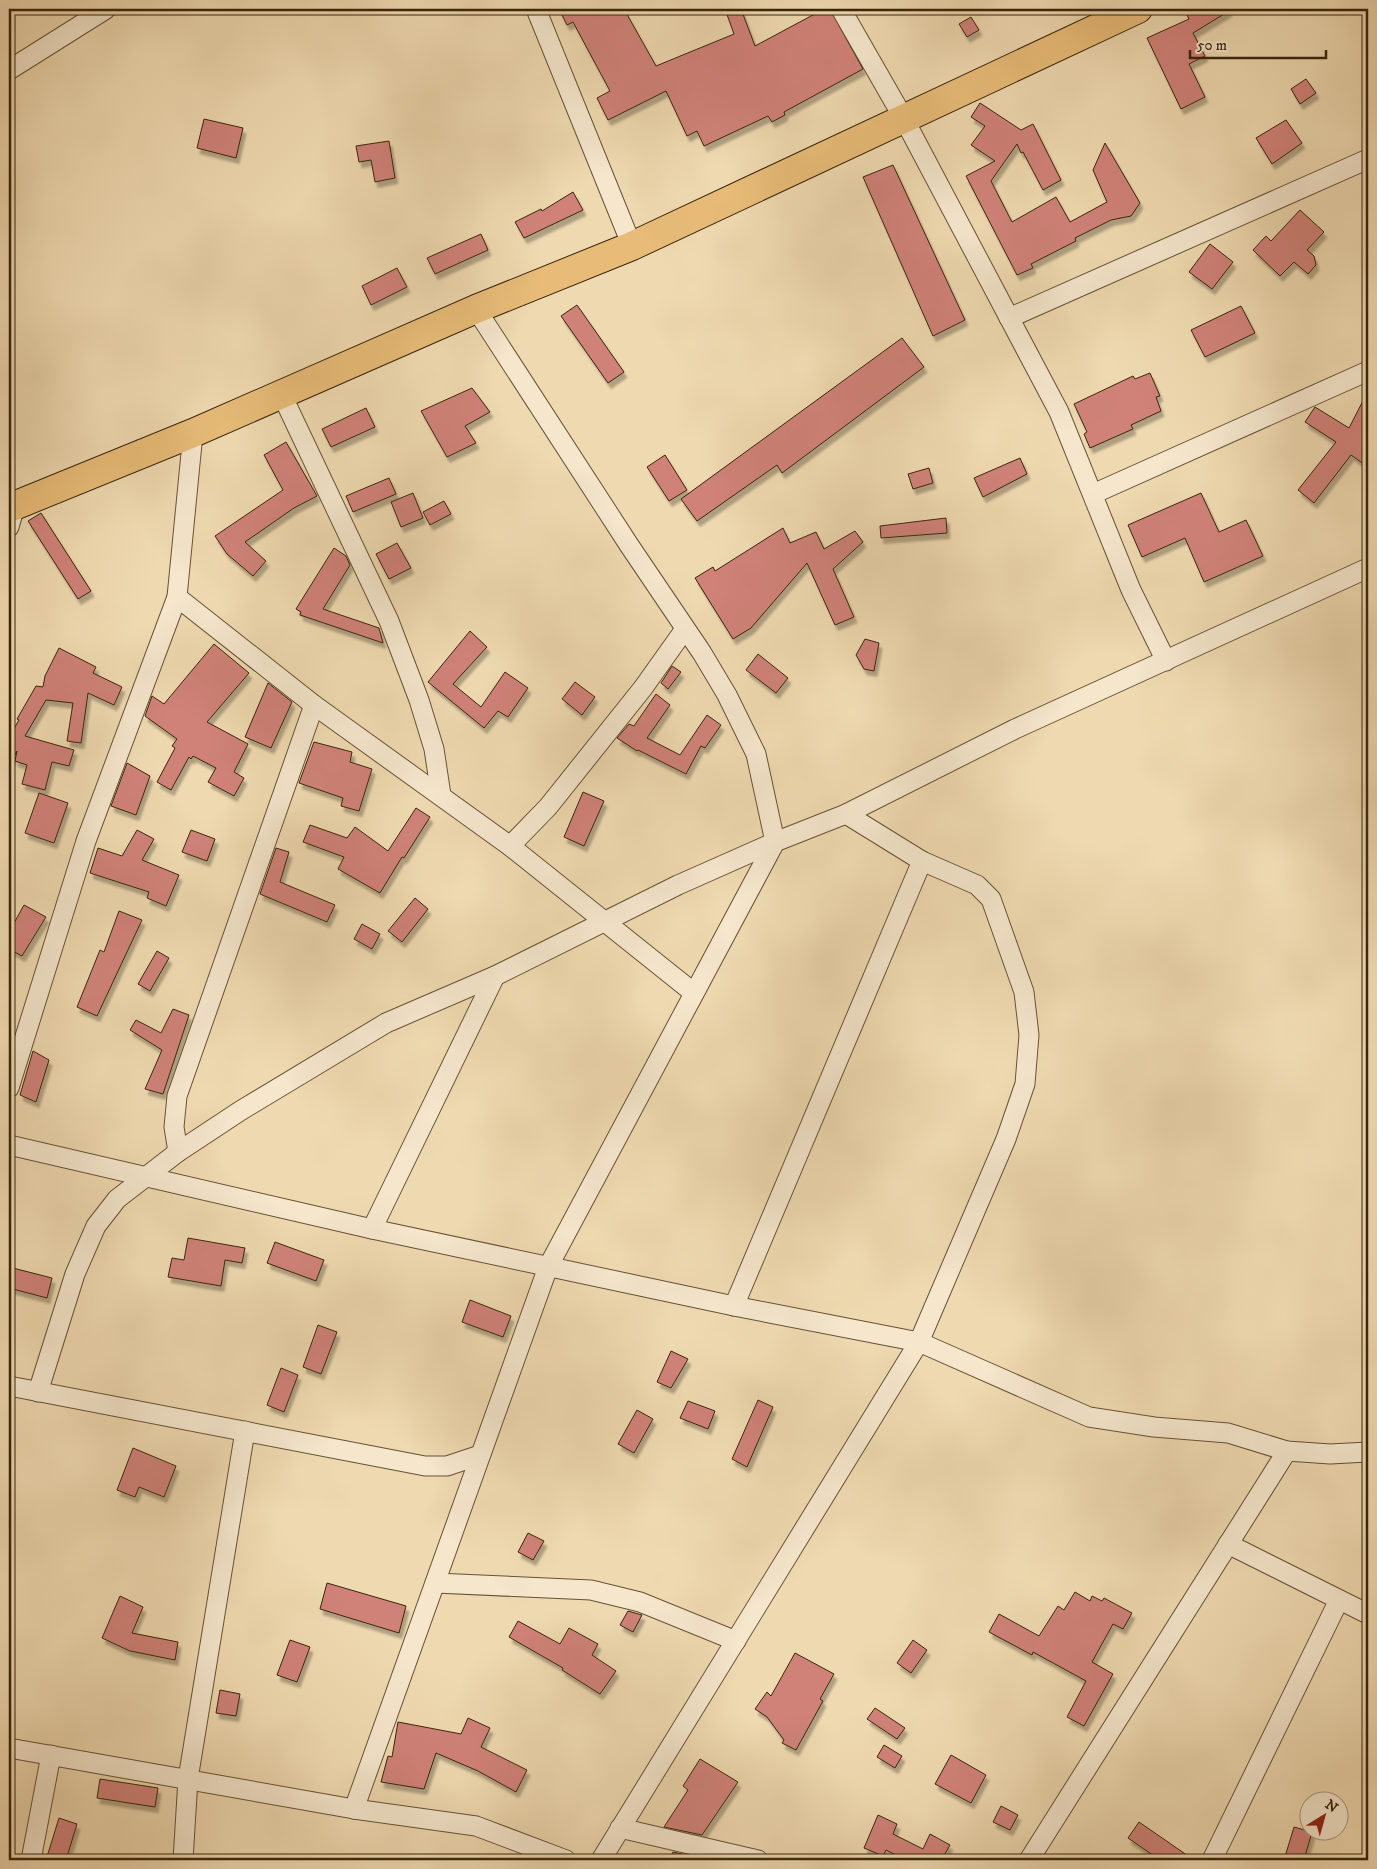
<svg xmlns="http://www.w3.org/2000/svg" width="1377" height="1869" font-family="'IM FELL DW Pica',serif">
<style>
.building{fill:#d08279;stroke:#38250c;filter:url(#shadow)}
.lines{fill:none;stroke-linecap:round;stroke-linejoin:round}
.minor-casing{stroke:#665235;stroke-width:21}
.primary-casing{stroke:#38250c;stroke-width:30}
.minor{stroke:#f5e6cc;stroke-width:19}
.primary{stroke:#e8bc78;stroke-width:28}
</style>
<defs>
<filter id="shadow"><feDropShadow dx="3" dy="5.5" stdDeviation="1" flood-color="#0004"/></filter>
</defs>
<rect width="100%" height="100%" fill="#efd9b0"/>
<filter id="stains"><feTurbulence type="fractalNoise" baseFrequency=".004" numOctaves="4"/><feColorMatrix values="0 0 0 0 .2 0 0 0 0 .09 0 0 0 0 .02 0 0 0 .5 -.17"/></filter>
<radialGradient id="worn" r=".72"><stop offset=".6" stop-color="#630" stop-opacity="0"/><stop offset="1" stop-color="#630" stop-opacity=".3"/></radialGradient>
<g class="building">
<polygon points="559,9 602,9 593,13 594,15 605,9 624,9 656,66 734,34 725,9 741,9 755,46 824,9 830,9 863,69 784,112 785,115 772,122 768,116 704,146 697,131 687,136 666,91 608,120 597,98 610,91 573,22 567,25"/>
<polygon points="1193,9 1228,9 1229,11 1193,33 1205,56 1189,64 1205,97 1181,109 1147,38 1189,19 1186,13"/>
<polygon points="971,17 979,30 967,37 959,24"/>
<polygon points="1306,79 1316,93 1300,104 1291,89"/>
<polygon points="980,103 1021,130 1033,124 1061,180 1043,190 1023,152 1021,153 1017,144 991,181 1012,222 1056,197 1070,222 1107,202 1093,170 1105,143 1140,203 1131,216 1111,220 1075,238 1076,241 1031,264 1033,268 1017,275 966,176 995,161 971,145 985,126 971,117"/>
<polygon points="204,119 243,128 236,158 197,148"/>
<polygon points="1286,120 1302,143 1272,164 1256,138"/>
<polygon points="389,141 395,178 375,182 371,160 359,162 356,146"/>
<polygon points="893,165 965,320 933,336 863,177"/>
<polygon points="573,192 583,210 524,238 515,222 541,209 542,211"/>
<polygon points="1300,210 1324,232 1307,250 1314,256 1316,265 1308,274 1294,262 1280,276 1253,250 1266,236 1271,241"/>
<polygon points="481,234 488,250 435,274 427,258"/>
<polygon points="1210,244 1233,262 1212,289 1189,272"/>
<polygon points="397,268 407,287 371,305 362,286"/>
<polygon points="577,305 624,372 608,383 561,316"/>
<polygon points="1241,306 1255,333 1205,357 1191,330"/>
<polygon points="902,338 924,367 782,473 777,465 697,521 681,499"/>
<polygon points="1150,373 1160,396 1156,397 1161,411 1131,425 1133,429 1090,448 1084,434 1087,432 1074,404 1133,376 1135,379"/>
<polygon points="472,388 490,412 465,426 476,443 447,457 421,411"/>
<polygon points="1368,391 1368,467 1351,455 1314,503 1298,490 1336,442 1305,422 1315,407 1349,428"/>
<polygon points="366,408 375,427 331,447 322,429"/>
<polygon points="286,442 317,496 294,508 245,542 266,561 253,576 227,554 215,536 283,490 264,455"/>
<polygon points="665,455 687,490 669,501 647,467"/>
<polygon points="1020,458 1027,474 983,497 974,478"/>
<polygon points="929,468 933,483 913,489 908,474"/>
<polygon points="389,478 396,494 353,512 346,496"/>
<polygon points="413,493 423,518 401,527 391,502"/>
<polygon points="1201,493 1219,532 1246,520 1263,556 1204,582 1185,538 1142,557 1128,525"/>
<polygon points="444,501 451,514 430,525 423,512"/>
<polygon points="41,513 91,591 78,599 28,521"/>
<polygon points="946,518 947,533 881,538 880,526"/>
<polygon points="783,528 790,543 816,532 824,549 855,531 863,542 833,569 854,617 835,625 807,563 751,628 733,639 695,578 713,567 715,571"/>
<polygon points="397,543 411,568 389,579 376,554"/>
<polygon points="334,548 346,556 350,565 323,609 379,628 383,643 300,615 301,612 296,609"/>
<polygon points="470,631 487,647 453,684 481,707 505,672 528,688 508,717 498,711 484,728 428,682"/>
<polygon points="865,639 879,643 874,671 864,669 856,655"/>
<polygon points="214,644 249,673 207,722 248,744 234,772 244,778 234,796 208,782 216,768 193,756 191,759 189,757 171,790 157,782 175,748 172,746 177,739 145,716 152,696 164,704"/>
<polygon points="59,648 96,667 93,673 122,687 114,705 88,693 81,743 67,741 73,703 46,700 25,736 74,750 69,766 52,762 45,790 22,784 27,765 15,761 17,751 9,764 9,731 12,732 19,720 17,719 36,686 43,687 45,676"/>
<polygon points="758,654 788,678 776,693 746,670"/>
<polygon points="672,666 681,672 668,689 661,683"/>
<polygon points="575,682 595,697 582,715 562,699"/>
<polygon points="268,683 292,702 271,748 245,737"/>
<polygon points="656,694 670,705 647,738 680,755 707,715 721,725 705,748 701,746 686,774 638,750 637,751 617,738 629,724 634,726"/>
<polygon points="314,742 352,752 350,762 372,769 359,811 341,806 343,798 299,783"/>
<polygon points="127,763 150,776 136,815 111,806"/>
<polygon points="583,792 604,801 584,846 564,837"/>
<polygon points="39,793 68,803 54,843 25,833"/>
<polygon points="416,808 430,817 404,858 402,857 380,893 338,869 344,857 303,842 310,825 347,838 355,827 388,851"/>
<polygon points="137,830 154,839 142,860 179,875 166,906 147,898 149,892 90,873 98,848 122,856"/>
<polygon points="191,830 215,839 207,861 182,852"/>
<polygon points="276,848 289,852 280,882 335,905 327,922 260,894"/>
<polygon points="415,898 428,909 402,942 388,931"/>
<polygon points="24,905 46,917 22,956 9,949 9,932"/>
<polygon points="119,911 142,920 97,1016 77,1007 100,950 104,952"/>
<polygon points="362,924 380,934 372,949 354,939"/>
<polygon points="157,951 169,958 150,991 138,984"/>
<polygon points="173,1009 189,1015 163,1094 145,1089 162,1050 130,1030 136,1020 161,1033"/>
<polygon points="33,1051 49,1060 36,1102 20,1095"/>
<polygon points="188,1238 245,1248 242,1263 225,1260 221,1286 168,1277 172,1258 184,1260"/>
<polygon points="275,1242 324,1260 316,1281 267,1263"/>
<polygon points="9,1267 52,1278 47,1298 9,1288"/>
<polygon points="470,1300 511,1316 503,1337 462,1322"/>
<polygon points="318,1325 337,1332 321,1374 303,1367"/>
<polygon points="671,1351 688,1359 671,1388 657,1382"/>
<polygon points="281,1368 298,1375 284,1412 267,1405"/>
<polygon points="758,1400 773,1407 747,1467 732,1459"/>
<polygon points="688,1401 715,1411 708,1429 680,1418"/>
<polygon points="637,1410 653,1419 634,1453 618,1444"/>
<polygon points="133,1448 176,1466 164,1497 139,1487 135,1497 117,1490"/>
<polygon points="528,1533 544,1541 533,1560 518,1552"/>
<polygon points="327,1583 406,1606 399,1633 320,1609"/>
<polygon points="1075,1592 1090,1601 1092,1596 1102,1601 1104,1598 1132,1613 1123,1629 1113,1624 1092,1662 1113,1674 1084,1726 1067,1717 1086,1681 1033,1652 1032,1655 989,1632 999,1614 1039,1636 1058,1606 1064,1610"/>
<polygon points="120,1596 143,1607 132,1633 178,1642 175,1660 130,1651 102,1638"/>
<polygon points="628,1611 642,1615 633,1632 620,1625"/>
<polygon points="518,1621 560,1644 569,1628 598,1644 592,1655 616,1671 600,1694 562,1670 563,1668 509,1637"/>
<polygon points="290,1640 310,1647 297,1682 277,1675"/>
<polygon points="913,1640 927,1650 911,1673 897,1663"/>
<polygon points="795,1653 834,1674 820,1699 823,1701 796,1750 782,1743 784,1740 767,1717 755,1709 767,1692 771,1696"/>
<polygon points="220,1690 240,1694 236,1716 216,1713"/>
<polygon points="875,1708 905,1728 897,1739 867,1719"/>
<polygon points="468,1718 490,1728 481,1747 527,1770 516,1792 478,1771 436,1753 424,1789 381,1782 388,1756 392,1757 398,1722 461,1734"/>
<polygon points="884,1745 902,1756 895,1768 877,1757"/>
<polygon points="951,1755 986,1775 971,1803 935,1784"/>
<polygon points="700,1759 738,1782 702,1835 664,1827 688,1790 683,1786"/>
<polygon points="100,1779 158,1788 155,1807 97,1798"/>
<polygon points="1001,1806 1018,1815 1010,1830 993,1822"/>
<polygon points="878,1815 897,1824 893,1834 923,1849 930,1834 950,1845 942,1859 944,1860 906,1860 886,1850 883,1856 864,1848"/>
<polygon points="59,1818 77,1824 66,1860 46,1860"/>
<polygon points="1139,1822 1194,1860 1160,1860 1128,1838"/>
<polygon points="1294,1827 1312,1832 1304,1860 1284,1860"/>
<polygon points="673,1852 709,1860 669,1860"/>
</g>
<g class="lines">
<g class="minor-casing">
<g id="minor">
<polyline points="536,9 632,246"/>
<polyline points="841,9 904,119 1059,412 1131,590 1166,661"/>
<polyline points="9,70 106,9"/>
<polyline points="1009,318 1368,159"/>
<polyline points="281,393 389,621 419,700 434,749 441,795"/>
<polyline points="1093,494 1368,371"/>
<polyline points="9,527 15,506 9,498"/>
<polyline points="177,597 314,705 510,846 694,993"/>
<polyline points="510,846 548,807 643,688 685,629"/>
<polyline points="9,1088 86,841 177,597 193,433"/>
<polyline points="9,1145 372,1229 734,1306 919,1342 1089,1417 1154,1427 1228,1433 1287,1451 1330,1454 1368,1452"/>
<polyline points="178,1152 174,1127 177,1096 314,705"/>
<polyline points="372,1229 495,976"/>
<polyline points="734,1306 922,861"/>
<polyline points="9,1386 425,1466 447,1466 480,1455"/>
<polyline points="38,1392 75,1274 96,1226 117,1199 178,1152 240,1111 386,1023 495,976 678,885 775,842 846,814 1015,729 1368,568"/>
<polyline points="1228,1544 1368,1614"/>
<polyline points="435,1583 591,1590 640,1602 736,1641"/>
<polyline points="9,1748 354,1809 476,1826 566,1860"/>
<polyline points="354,1809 548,1267 775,842 756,754 727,695 702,653 629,545 476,309"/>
<polyline points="620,1828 758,1860"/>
<polyline points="31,1860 51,1755"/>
<polyline points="183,1860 188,1779 245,1431"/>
<polyline points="601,1860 919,1342 1006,1139 1025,1084 1029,1035 1024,992 991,899 977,885 922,861 846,814"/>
<polyline points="1029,1860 1287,1451"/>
<polyline points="1212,1860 1339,1600"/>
</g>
</g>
<g class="primary-casing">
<polyline id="primary" points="9,508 193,433 476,309 632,246 1138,9"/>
</g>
<use href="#minor" class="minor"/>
<use href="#primary" class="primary"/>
</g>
<rect width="1377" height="1869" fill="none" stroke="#efd9b0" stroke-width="30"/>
<rect x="10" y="10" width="1357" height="1849" fill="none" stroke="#38250c" stroke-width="2.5"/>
<rect x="15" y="15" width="1347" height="1839" fill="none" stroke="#38250c"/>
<g transform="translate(1324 1816) rotate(37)"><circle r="24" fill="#f5e6cc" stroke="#a9997f"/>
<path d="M0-4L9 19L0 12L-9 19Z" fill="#8f2418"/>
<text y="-8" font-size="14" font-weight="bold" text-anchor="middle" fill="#38250c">N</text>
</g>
<path d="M1190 50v8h136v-8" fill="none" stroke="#38250c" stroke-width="2.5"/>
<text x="1197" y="50" font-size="15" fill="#38250c" stroke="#f5e6cc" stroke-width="4" paint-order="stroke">50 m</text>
<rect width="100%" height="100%" filter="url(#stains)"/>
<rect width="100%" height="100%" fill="url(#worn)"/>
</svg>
